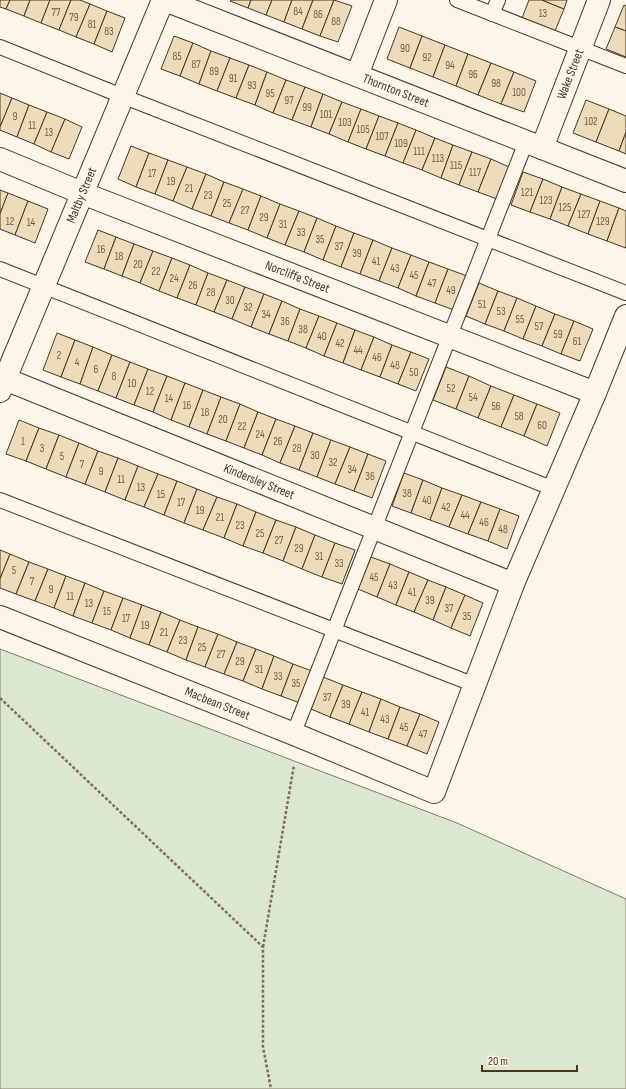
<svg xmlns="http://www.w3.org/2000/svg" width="626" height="1089" font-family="'Sofia Sans Condensed',sans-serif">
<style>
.green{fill:#dce7d0;stroke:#887966}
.building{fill:#ecdcbc;stroke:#4a3520}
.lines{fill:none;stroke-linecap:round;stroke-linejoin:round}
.lane-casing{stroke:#4a3520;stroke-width:16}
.street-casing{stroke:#4a3520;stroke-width:24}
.path{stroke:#7f6f5c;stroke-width:2.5;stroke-dasharray:3 2;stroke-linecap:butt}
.lane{stroke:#fbf6e9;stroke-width:14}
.street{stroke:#fbf6e9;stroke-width:22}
.labels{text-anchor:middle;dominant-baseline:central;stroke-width:3;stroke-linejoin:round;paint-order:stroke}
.number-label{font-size:11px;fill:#725f47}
.street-label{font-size:13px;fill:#4a3520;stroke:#fbf6e9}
</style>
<rect width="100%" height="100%" fill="#fbf6e9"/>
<polygon class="green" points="0,649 457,823 626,899 626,1089 0,1089"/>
<g class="building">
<polygon points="0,0 10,0 6,9 0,7"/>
<polygon points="10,0 30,0 24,16 6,9"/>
<polygon points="30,0 50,0 41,23 24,16"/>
<polygon points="50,0 71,0 59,30 41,23"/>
<polygon points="71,0 80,0 90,4 76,37 59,30"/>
<polygon points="231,0 251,0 248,8 230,1"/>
<polygon points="251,0 272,0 266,15 248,8"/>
<polygon points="272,0 292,0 284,22 266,15"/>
<polygon points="292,0 313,0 302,29 284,22"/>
<polygon points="313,0 334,0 320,36 302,29"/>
<polygon points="334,0 352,6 338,42 320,36"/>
<polygon points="529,0 542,0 564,9 555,31 522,18"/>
<polygon points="542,0 567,0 564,9"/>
<polygon points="90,4 107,11 94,44 76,37"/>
<polygon points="624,5 626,6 626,31 615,27"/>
<polygon points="107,11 125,18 112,52 94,44"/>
<polygon points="399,27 422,36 410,68 387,59"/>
<polygon points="615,27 626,31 626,57 606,49"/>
<polygon points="174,36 193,43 180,76 161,69"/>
<polygon points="422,36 445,45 433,77 410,68"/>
<polygon points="193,43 211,51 199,84 180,76"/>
<polygon points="445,45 468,54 456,86 433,77"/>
<polygon points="211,51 230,58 217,91 199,84"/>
<polygon points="468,54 491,63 478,95 456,86"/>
<polygon points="230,58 249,65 236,98 217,91"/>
<polygon points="491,63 514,72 501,104 478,95"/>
<polygon points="249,65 267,72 255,105 236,98"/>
<polygon points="267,72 286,80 273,113 255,105"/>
<polygon points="514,72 536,81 524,112 501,104"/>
<polygon points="286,80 305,87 292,120 273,113"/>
<polygon points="305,87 323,94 311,127 292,120"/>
<polygon points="0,93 12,98 0,127"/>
<polygon points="323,94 342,102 329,134 311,127"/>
<polygon points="12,98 29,105 17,137 0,130 0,127"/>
<polygon points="586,100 609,109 596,142 573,133"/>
<polygon points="342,102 361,109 348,142 329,134"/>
<polygon points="29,105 47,112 34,144 17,137"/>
<polygon points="361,109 379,116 366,149 348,142"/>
<polygon points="609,109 626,116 626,132 619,151 596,142"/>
<polygon points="47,112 65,119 51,152 34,144"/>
<polygon points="379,116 398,123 385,156 366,149"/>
<polygon points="65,119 82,127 69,159 51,152"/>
<polygon points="398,123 416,130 403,163 385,156"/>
<polygon points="416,130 435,138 422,170 403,163"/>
<polygon points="626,132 626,154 619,151"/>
<polygon points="435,138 453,145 441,178 422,170"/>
<polygon points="453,145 472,152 459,185 441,178"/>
<polygon points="131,146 149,153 136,187 118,179"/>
<polygon points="472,152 491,159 478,192 459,185"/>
<polygon points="149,153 168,160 155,194 136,187"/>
<polygon points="491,159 509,167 497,199 478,192"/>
<polygon points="168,160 187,167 173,201 155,194"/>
<polygon points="187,167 206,174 192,209 173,201"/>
<polygon points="523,172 543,179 530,212 511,205"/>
<polygon points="206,174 224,182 211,216 192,209"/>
<polygon points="543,179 562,187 550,219 530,212"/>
<polygon points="224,182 243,189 229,223 211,216"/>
<polygon points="562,187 581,194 568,226 550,219"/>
<polygon points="243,189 261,196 248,230 229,223"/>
<polygon points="0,190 8,193 0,214"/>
<polygon points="8,193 28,201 15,235 0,229 0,214"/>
<polygon points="581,194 600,201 588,234 568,226"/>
<polygon points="261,196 280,204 267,238 248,230"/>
<polygon points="28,201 48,209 35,243 15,235"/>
<polygon points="600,201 619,208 607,241 588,234"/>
<polygon points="280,204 299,211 285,245 267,238"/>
<polygon points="619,208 626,211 626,248 607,241"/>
<polygon points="299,211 317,218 304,252 285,245"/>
<polygon points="317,218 336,226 323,260 304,252"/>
<polygon points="336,226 354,233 341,267 323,260"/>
<polygon points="98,230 116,237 104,269 85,262"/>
<polygon points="354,233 373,240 360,274 341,267"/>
<polygon points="116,237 134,244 122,276 104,269"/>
<polygon points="373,240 392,248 379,281 360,274"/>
<polygon points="134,244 153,251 140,283 122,276"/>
<polygon points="392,248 411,255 398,288 379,281"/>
<polygon points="153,251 172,258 159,291 140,283"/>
<polygon points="411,255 429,262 416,296 398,288"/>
<polygon points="172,258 190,265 177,298 159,291"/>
<polygon points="429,262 448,269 435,303 416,296"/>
<polygon points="190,265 208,273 196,305 177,298"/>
<polygon points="448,269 467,276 454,310 435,303"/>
<polygon points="208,273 227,280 214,312 196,305"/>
<polygon points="227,280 245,287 232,319 214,312"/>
<polygon points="479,283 498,291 485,324 466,316"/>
<polygon points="245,287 264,294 251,327 232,319"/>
<polygon points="498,291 517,298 504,331 485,324"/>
<polygon points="264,294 282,301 269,334 251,327"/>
<polygon points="517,298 536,306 523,339 504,331"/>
<polygon points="282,301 300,309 288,341 269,334"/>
<polygon points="536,306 555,314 542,346 523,339"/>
<polygon points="300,309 319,316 306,348 288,341"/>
<polygon points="555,314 574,321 561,354 542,346"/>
<polygon points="319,316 337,323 324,356 306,348"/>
<polygon points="574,321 593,329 580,361 561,354"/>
<polygon points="337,323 355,330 343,363 324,356"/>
<polygon points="355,330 374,337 361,370 343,363"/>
<polygon points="57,333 75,340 61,377 43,370"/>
<polygon points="374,337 392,345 380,377 361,370"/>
<polygon points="75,340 93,347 80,384 61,377"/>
<polygon points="392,345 411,352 398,384 380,377"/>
<polygon points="93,347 112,355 98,391 80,384"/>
<polygon points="411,352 429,359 416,391 398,384"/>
<polygon points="112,355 130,362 116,398 98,391"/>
<polygon points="130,362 148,369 134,405 116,398"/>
<polygon points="446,367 469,376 456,409 433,400"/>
<polygon points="148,369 167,376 153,412 134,405"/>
<polygon points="167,376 185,383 171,420 153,412"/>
<polygon points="469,376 491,386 478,418 456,409"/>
<polygon points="185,383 203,390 189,427 171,420"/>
<polygon points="491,386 514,395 501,427 478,418"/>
<polygon points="203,390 221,397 207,434 189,427"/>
<polygon points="514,395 537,404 524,436 501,427"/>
<polygon points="221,397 240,404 226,441 207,434"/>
<polygon points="240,404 258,412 244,448 226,441"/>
<polygon points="537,404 560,413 547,446 524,436"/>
<polygon points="258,412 276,419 262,455 244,448"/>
<polygon points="276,419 295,426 280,463 262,455"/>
<polygon points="19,420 39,428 26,461 6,454"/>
<polygon points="295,426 313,433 299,470 280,463"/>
<polygon points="39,428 59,435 46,469 26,461"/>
<polygon points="313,433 331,440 317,477 299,470"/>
<polygon points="59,435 79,443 66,477 46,469"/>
<polygon points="331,440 350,447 335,484 317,477"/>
<polygon points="79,443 98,451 85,484 66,477"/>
<polygon points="350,447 368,454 354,491 335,484"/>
<polygon points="98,451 118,458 105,492 85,484"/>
<polygon points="368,454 386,461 372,498 354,491"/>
<polygon points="118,458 138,466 125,500 105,492"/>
<polygon points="138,466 158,474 144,507 125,500"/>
<polygon points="404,473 423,480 411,513 392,506"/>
<polygon points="158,474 177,481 164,515 144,507"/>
<polygon points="423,480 442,488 430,520 411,513"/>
<polygon points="177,481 197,489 184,523 164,515"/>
<polygon points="442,488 462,495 449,527 430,520"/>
<polygon points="197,489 217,497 203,530 184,523"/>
<polygon points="462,495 481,502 468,534 449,527"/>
<polygon points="217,497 237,504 224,538 203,530"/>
<polygon points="481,502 500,509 488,541 468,534"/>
<polygon points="237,504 256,512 243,546 224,538"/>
<polygon points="500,509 519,516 507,549 488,541"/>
<polygon points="256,512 276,520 263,553 243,546"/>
<polygon points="276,520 296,527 283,561 263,553"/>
<polygon points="296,527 315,535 302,569 283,561"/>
<polygon points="315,535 335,543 322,577 302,569"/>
<polygon points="335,543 355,550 342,584 322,577"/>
<polygon points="0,550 10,554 0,579"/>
<polygon points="10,554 29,562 16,594 0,588 0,579"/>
<polygon points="371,557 390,564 377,597 358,589"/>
<polygon points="29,562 48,569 35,601 16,594"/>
<polygon points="390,564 409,572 396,605 377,597"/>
<polygon points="48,569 66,576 54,608 35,601"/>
<polygon points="409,572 428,580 414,612 396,605"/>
<polygon points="66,576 85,583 73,616 54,608"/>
<polygon points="428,580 446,587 433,620 414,612"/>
<polygon points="85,583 104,591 92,623 73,616"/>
<polygon points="446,587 465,595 451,628 433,620"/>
<polygon points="104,591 123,598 111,630 92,623"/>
<polygon points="465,595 483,603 470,636 451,628"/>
<polygon points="123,598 142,605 130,638 111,630"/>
<polygon points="142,605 161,612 149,645 130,638"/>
<polygon points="161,612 180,620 167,652 149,645"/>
<polygon points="180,620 198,627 186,660 167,652"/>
<polygon points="198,627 218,634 205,667 186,660"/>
<polygon points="218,634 237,642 224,674 205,667"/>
<polygon points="237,642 256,649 243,681 224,674"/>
<polygon points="256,649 274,656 262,689 243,681"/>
<polygon points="274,656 293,664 281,696 262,689"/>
<polygon points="293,664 312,671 300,703 281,696"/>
<polygon points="323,677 343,685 330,717 311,709"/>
<polygon points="343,685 362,692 349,724 330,717"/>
<polygon points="362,692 381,699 369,732 349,724"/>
<polygon points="381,699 400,707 388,739 369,732"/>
<polygon points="400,707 420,714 407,746 388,739"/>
<polygon points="420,714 439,722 427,754 407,746"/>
</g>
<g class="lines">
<g class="lane-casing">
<g id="lane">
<polyline points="457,0 626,66"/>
<polyline points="492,14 498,0"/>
<polyline points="0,47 122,96 626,293"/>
<polyline points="0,269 554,489"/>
<polyline points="0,500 475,685"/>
<polyline points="293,735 526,142"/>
</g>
</g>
<g class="street-casing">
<g id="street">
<path id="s1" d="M 165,0 L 626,181"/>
<polyline points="357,75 386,0"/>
<path id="s2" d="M 542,148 L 599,0"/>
<path id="s3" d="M 0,159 L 82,193 L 595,393"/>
<path id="s4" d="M 5,379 L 513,584"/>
<path id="s5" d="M 0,391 L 163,0"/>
<path id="s6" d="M 0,617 L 299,736 L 434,792 L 513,584 L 595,393 L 626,316"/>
</g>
</g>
<g class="path">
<polyline points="0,698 263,947 263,1047 271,1089"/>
<polyline points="263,947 294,765"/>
</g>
<use href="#lane" class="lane"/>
<use href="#street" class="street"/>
</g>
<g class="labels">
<g class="number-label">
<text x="298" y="11">84</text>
<text x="56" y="12">77</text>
<text x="543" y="13">13</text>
<text x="318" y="14">86</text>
<text x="74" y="17">79</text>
<text x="336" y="21">88</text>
<text x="92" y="24">81</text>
<text x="109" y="31">83</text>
<text x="405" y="48">90</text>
<text x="177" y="56">85</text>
<text x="427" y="57">92</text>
<text x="196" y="64">87</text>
<text x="450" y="65">94</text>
<text x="214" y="71">89</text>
<text x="473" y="74">96</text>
<text x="233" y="78">91</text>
<text x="496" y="83">98</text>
<text x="252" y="85">93</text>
<text x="519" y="92">100</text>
<text x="270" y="93">95</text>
<text x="289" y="100">97</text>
<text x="307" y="107">99</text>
<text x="326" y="114">101</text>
<text x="15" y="116">9</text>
<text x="591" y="121">102</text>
<text x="345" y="122">103</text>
<text x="32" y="125">11</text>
<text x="363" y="129">105</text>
<text x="49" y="132">13</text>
<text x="382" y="136">107</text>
<text x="401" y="143">109</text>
<text x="419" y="151">111</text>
<text x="438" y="158">113</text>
<text x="456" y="165">115</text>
<text x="475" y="172">117</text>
<text x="152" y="173">17</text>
<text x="171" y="181">19</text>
<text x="189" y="188">21</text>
<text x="527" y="192">121</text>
<text x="208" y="195">23</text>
<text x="546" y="200">123</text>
<text x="227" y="203">25</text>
<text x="565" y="207">125</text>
<text x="245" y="210">27</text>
<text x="584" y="214">127</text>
<text x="264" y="217">29</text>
<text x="10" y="221">12</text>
<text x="603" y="221">129</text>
<text x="31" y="222">14</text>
<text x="283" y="224">31</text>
<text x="301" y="232">33</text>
<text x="320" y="239">35</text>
<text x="339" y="246">37</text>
<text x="101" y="249">16</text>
<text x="357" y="253">39</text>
<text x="119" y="256">18</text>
<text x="376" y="261">41</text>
<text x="138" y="264">20</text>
<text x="395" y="268">43</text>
<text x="156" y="271">22</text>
<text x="414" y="275">45</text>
<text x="174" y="278">24</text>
<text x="432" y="283">47</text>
<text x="193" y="285">26</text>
<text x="451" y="290">49</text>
<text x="211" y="292">28</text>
<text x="230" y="300">30</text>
<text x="482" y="304">51</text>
<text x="248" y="307">32</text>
<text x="501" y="311">53</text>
<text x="266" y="314">34</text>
<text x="520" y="319">55</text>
<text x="285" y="321">36</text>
<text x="539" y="326">57</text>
<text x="303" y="329">38</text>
<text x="558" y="334">59</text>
<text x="322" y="336">40</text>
<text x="577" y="341">61</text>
<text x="340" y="343">42</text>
<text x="358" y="350">44</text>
<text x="59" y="355">2</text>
<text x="377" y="357">46</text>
<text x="77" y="362">4</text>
<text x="395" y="365">48</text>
<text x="96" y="369">6</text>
<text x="414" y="372">50</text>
<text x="114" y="376">8</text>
<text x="132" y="383">10</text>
<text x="451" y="388">52</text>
<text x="150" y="391">12</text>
<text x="473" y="397">54</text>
<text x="169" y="398">14</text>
<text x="187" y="405">16</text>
<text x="496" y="406">56</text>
<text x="205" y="412">18</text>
<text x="519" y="416">58</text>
<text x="223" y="419">20</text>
<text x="542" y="425">60</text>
<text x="242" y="426">22</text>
<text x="260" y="434">24</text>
<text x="23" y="441">1</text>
<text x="278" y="441">26</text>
<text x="42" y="448">3</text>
<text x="297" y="448">28</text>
<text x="315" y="455">30</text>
<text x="62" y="456">5</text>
<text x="333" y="462">32</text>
<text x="82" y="464">7</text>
<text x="352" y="469">34</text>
<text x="101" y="471">9</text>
<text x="370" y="476">36</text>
<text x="121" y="479">11</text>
<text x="141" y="487">13</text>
<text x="407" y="493">38</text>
<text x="161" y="494">15</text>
<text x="427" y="500">40</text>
<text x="181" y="502">17</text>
<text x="446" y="507">42</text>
<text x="200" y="510">19</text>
<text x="465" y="515">44</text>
<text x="220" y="517">21</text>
<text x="484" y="522">46</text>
<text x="240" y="525">23</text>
<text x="503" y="529">48</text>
<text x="260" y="533">25</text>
<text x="279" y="540">27</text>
<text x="299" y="548">29</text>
<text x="319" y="556">31</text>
<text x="339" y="563">33</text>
<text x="14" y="570">5</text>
<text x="374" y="577">45</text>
<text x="32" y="581">7</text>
<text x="393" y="585">43</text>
<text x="51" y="589">9</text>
<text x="412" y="592">41</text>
<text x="70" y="596">11</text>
<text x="430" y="600">39</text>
<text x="89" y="603">13</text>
<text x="449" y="608">37</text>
<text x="107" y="611">15</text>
<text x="467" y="616">35</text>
<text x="126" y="618">17</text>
<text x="145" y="625">19</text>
<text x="164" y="632">21</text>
<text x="183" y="640">23</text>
<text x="202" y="647">25</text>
<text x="221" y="654">27</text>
<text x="240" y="661">29</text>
<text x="259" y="669">31</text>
<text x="278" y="676">33</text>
<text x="296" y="683">35</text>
<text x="327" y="697">37</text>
<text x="346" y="704">39</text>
<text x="365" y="712">41</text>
<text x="385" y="719">43</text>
<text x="404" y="727">45</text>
<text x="423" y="734">47</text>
</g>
<g class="street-label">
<text stroke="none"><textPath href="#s2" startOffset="79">Wake Street</textPath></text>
<text stroke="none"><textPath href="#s1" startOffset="248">Thornton Street</textPath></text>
<text stroke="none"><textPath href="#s5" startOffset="212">Maltby Street</textPath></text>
<text stroke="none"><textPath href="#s3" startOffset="320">Norcliffe Street</textPath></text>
<text stroke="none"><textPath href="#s4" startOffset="274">Kindersley Street</textPath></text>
<text stroke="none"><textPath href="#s6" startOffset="234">Macbean Street</textPath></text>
</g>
</g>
<path d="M482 1065v6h95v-6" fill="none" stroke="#4a3520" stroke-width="2"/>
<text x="488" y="1065" font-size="12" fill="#4a3520" stroke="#fbf6e9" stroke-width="3" paint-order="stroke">20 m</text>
</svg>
